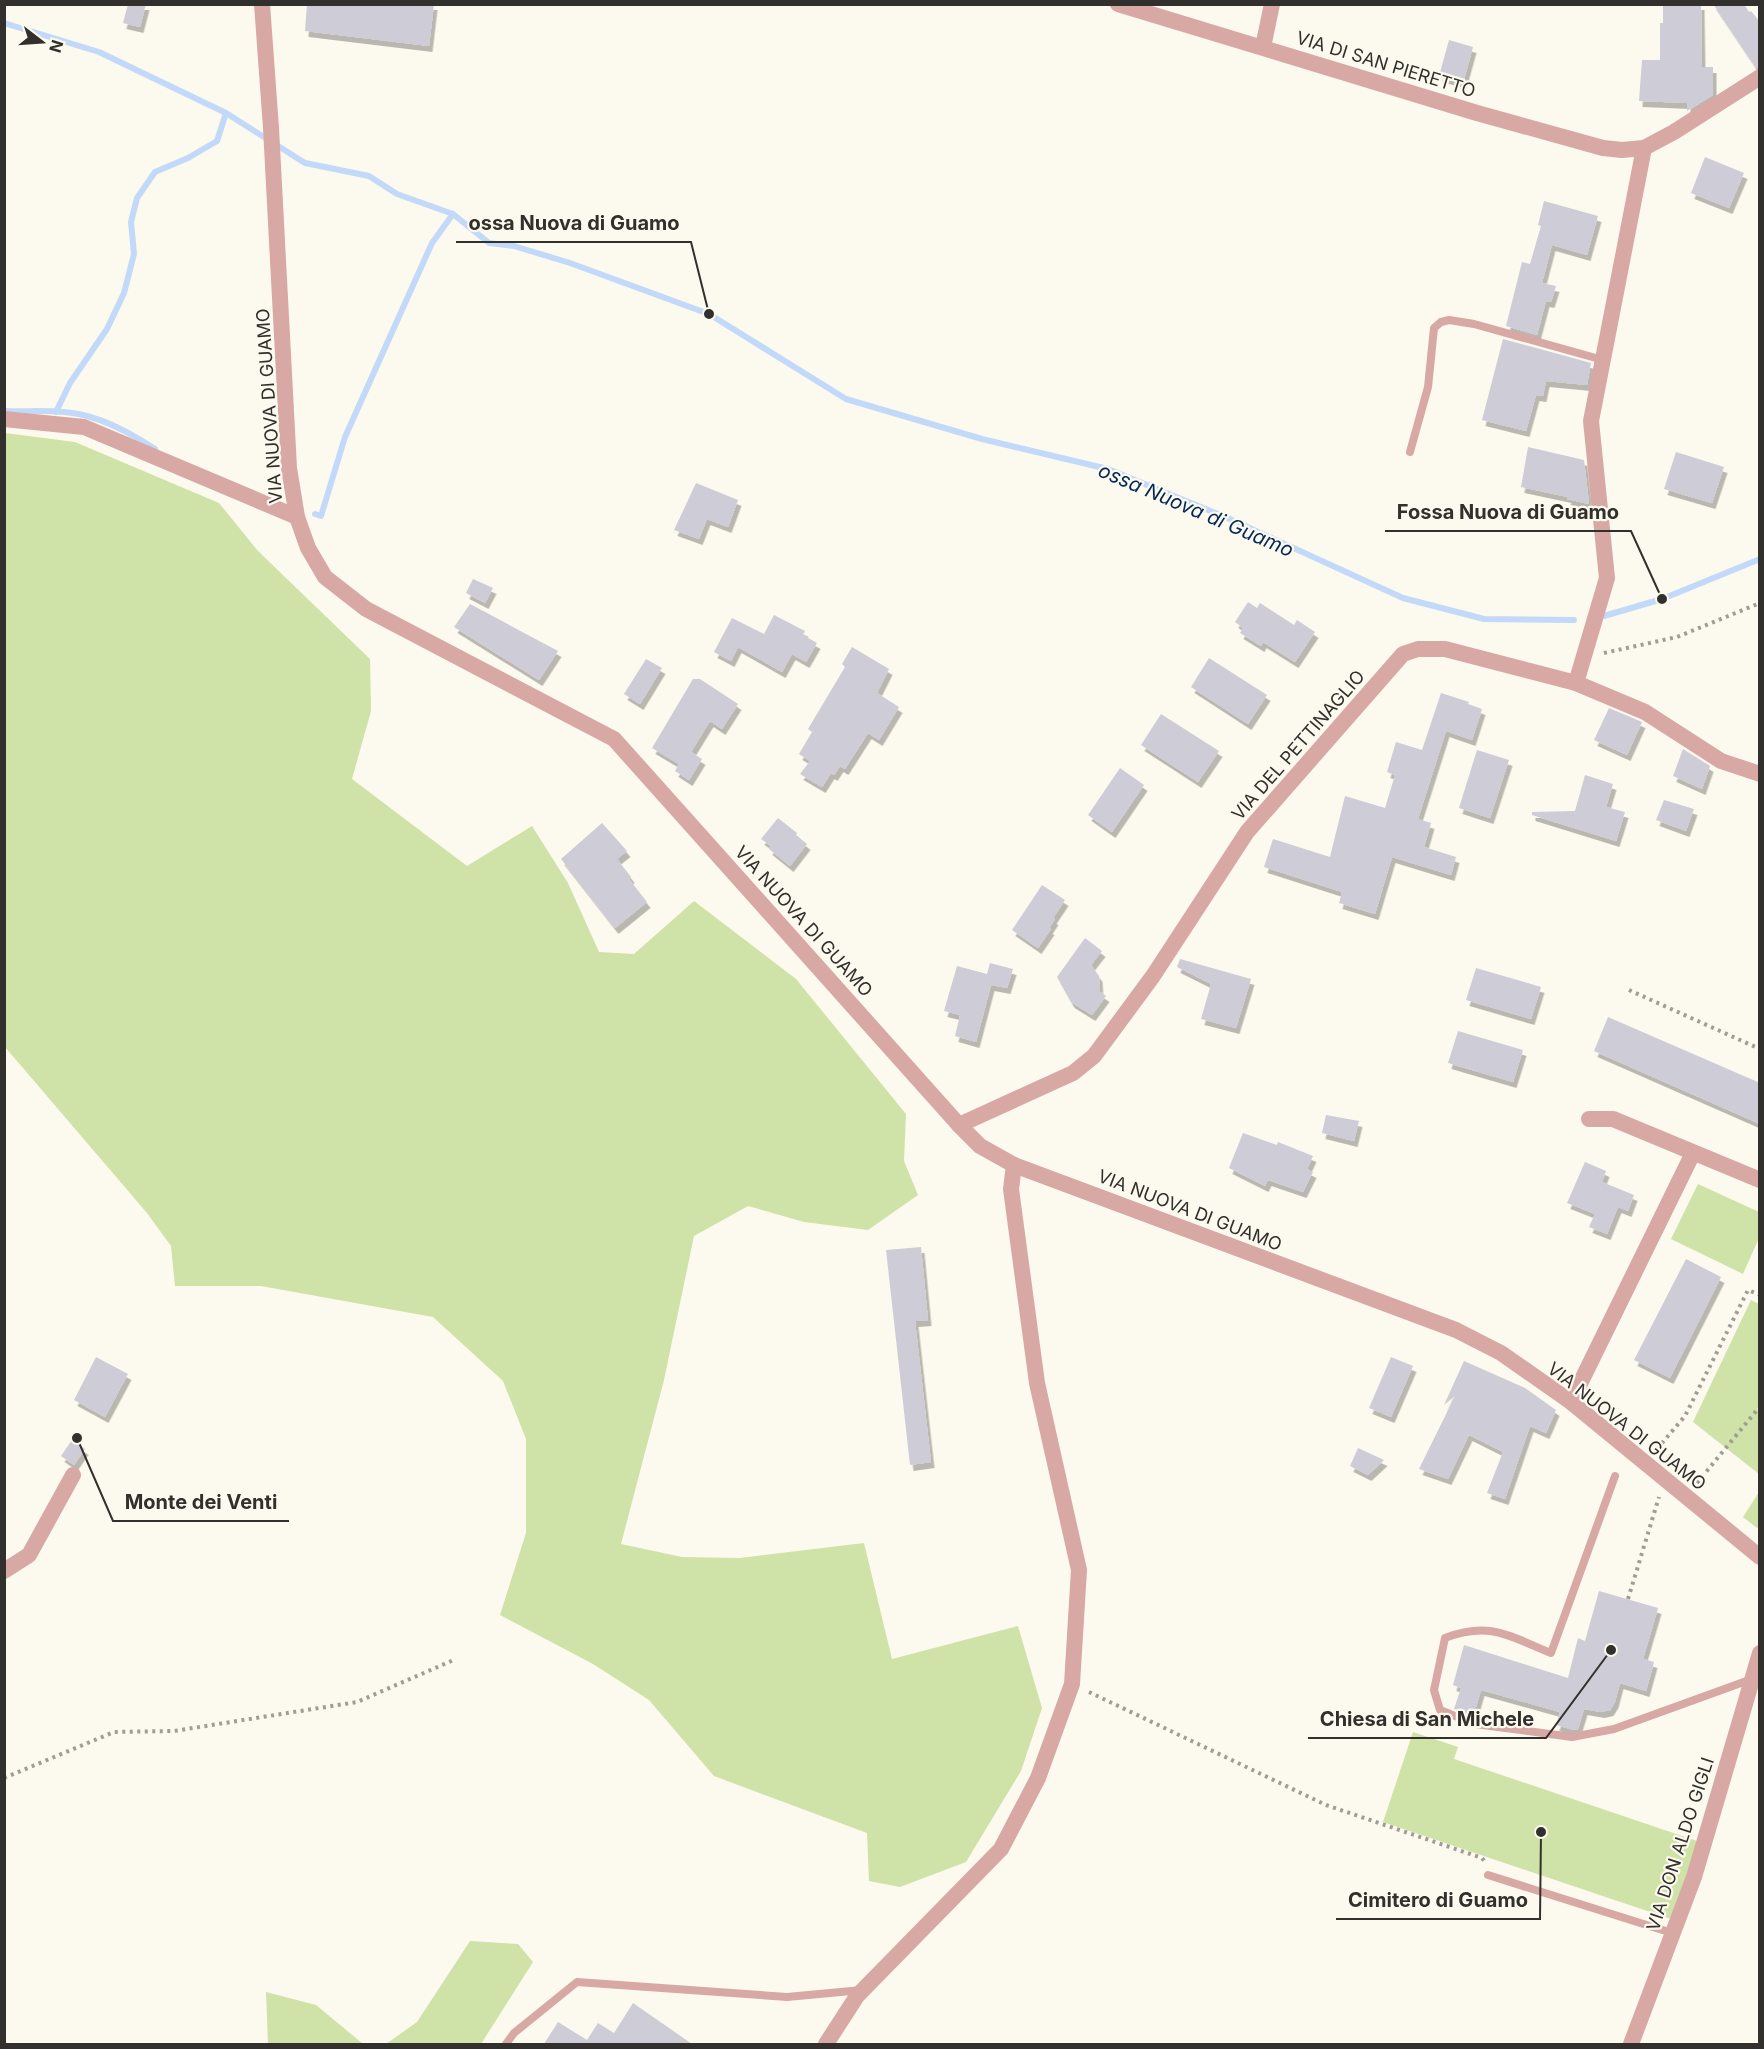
<svg xmlns="http://www.w3.org/2000/svg" width="1764" height="2049" font-family="Inter,sans-serif">
<style>
.green{fill:#cfe2a7}
.lines{fill:none;stroke-linecap:round;stroke-linejoin:round}
.stream{stroke:#c3d9f9;stroke-width:6}
.building{fill:#cdccd7;filter:url(#shadow)}
.path{stroke:#9f9d95;stroke-width:4;stroke-dasharray:3 4.5;stroke-linecap:butt}
.service{stroke:#d8a8a5;stroke-width:8}
.minor{stroke:#d8a8a5;stroke-width:16}
.labels{text-anchor:middle;dominant-baseline:central;stroke-width:4.5;stroke-linejoin:round;paint-order:stroke}
.street-label{font-size:18px;fill:#31302c;stroke:#fcf9ee}
.water-label{font-size:20px;font-style:italic;fill:#052857;stroke:#fcf9ee}
.leader{fill:none;stroke:#31302c;stroke-width:2}
.callout-dot{fill:#31302c;stroke:#fcf9ee;stroke-width:2}
.callout-label{font-size:20px;text-anchor:middle;font-weight:bold;fill:#31302c;stroke:#fcf9ee;stroke-width:4.5;stroke-linejoin:round;paint-order:stroke}
</style>
<defs>
<filter id="shadow"><feDropShadow dx="3.5" dy="6" stdDeviation="0" flood-color="#0004"/></filter>
</defs>
<rect width="100%" height="100%" fill="#fcf9ee"/>
<g class="green">
<polygon points="5,433 75,442 219,503 258,551 370,659 371,711 352,779 467,866 532,826 568,883 599,952 634,954 694,901 796,979 906,1114 904,1161 918,1195 868,1230 804,1222 748,1206 694,1236 664,1380 621,1544 682,1557 740,1558 864,1543 892,1659 1018,1626 1042,1708 1021,1771 966,1862 900,1887 869,1881 867,1833 714,1776 649,1700 593,1664 500,1615 526,1533 526,1439 503,1381 433,1317 261,1286 175,1286 171,1246 147,1213 5,1047"/>
<polygon points="1698,1184 1759,1212 1759,1238 1743,1274 1671,1239"/>
<polygon points="1751,1300 1759,1304 1760,1404 1757,1409 1760,1411 1759,1474 1693,1422"/>
<polygon points="1759,1492 1759,1525 1757,1528 1743,1517"/>
<polygon points="1413,1732 1458,1747 1454,1759 1700,1842 1674,1920 1383,1822"/>
<polygon points="470,1941 518,1944 533,1962 481,2044 386,2044 417,2022"/>
<polygon points="266,1992 316,2005 363,2044 268,2044"/>
</g>
<g class="lines">
<g class="stream">
<polyline points="4,23 99,52 226,113 305,163 369,176 397,194 453,214 489,243 514,246 570,263 709,314 846,399 982,439 1108,469 1230,519 1403,598 1484,619 1574,620"/>
<path d="M 4,411 C 30,412 58,409 83,415 C 109,421 133,435 155,449"/>
<polyline points="56,412 70,383 107,329 124,293 134,254 131,222 137,198 155,172 188,158 217,141 226,113"/>
<polyline points="315,514 321,516 345,437 432,243 453,214"/>
<polyline points="1604,616 1662,599 1760,559"/>
</g>
</g>
<g class="building">
<polygon points="128,4 146,4 140,27 123,23"/>
<polygon points="307,4 434,4 429,46 305,31"/>
<polygon points="1663,4 1701,4 1702,67 1713,67 1713,95 1687,111 1687,103 1639,101 1642,60 1660,60 1660,23 1663,23"/>
<polygon points="1713,4 1744,4 1749,12 1751,11 1760,22 1760,67 1756,68"/>
<polygon points="1449,40 1473,47 1463,83 1439,76"/>
<polygon points="1705,157 1744,173 1729,208 1691,193"/>
<polygon points="1544,201 1598,216 1587,255 1552,245 1542,283 1556,286 1551,302 1546,301 1537,335 1506,326 1522,262 1530,264 1541,226 1538,225"/>
<polygon points="1503,339 1591,363 1587,385 1546,381 1543,396 1536,395 1526,431 1482,420"/>
<polygon points="1528,447 1584,460 1589,504 1567,499 1568,497 1521,487"/>
<polygon points="1676,452 1724,467 1712,503 1664,489"/>
<polygon points="696,483 738,500 728,527 707,519 699,539 674,530"/>
<polygon points="473,579 493,588 485,603 466,593"/>
<polygon points="1248,602 1257,608 1260,603 1294,625 1297,620 1315,632 1295,662 1263,642 1261,646 1240,633 1243,628 1235,622"/>
<polygon points="470,604 558,651 539,680 454,627"/>
<polygon points="774,615 805,631 803,635 817,643 806,662 792,654 782,672 738,647 731,661 714,652 732,618 764,634"/>
<polygon points="852,647 889,669 877,693 899,707 879,740 868,733 845,769 840,766 834,775 831,773 822,787 800,774 810,761 799,754 812,732 808,729 845,667 842,664"/>
<polygon points="1209,658 1267,695 1248,724 1191,687"/>
<polygon points="646,659 662,668 640,704 624,694"/>
<polygon points="693,679 700,679 738,704 722,729 710,721 691,752 702,759 689,780 675,771 679,764 652,748"/>
<polygon points="1441,693 1469,702 1468,704 1482,709 1472,740 1446,731 1418,819 1431,823 1424,847 1456,857 1451,875 1392,857 1375,914 1339,903 1342,892 1264,867 1273,839 1330,857 1345,796 1385,808 1395,775 1387,772 1396,742 1422,750"/>
<polygon points="1609,708 1642,722 1627,755 1594,740"/>
<polygon points="1161,714 1219,751 1198,782 1141,745"/>
<polygon points="1683,749 1710,766 1702,789 1673,776"/>
<polygon points="1477,750 1509,760 1490,818 1459,808"/>
<polygon points="1120,768 1144,785 1112,832 1088,815"/>
<polygon points="1585,775 1613,784 1606,807 1625,812 1616,841 1532,815 1532,812 1575,811"/>
<polygon points="1664,800 1694,809 1686,831 1656,820"/>
<polygon points="778,818 797,833 796,835 807,844 790,866 769,849 771,846 761,839"/>
<polygon points="602,823 627,851 617,859 631,877 629,879 647,902 615,928 561,859"/>
<polygon points="1042,885 1065,900 1053,918 1055,919 1049,928 1051,929 1038,948 1012,930"/>
<polygon points="1085,938 1102,951 1091,965 1099,976 1100,992 1106,996 1092,1015 1071,1002 1057,977"/>
<polygon points="1180,959 1251,979 1236,1028 1201,1019 1211,984 1177,967"/>
<polygon points="990,963 1013,969 1007,988 991,985 976,1042 955,1036 960,1015 944,1011 957,966 987,974"/>
<polygon points="1476,968 1541,987 1531,1019 1466,1000"/>
<polygon points="1608,1017 1760,1083 1760,1124 1594,1051"/>
<polygon points="1458,1031 1523,1050 1513,1082 1448,1063"/>
<polygon points="1326,1115 1359,1121 1354,1141 1322,1133"/>
<polygon points="1243,1133 1277,1145 1278,1142 1313,1156 1307,1169 1313,1172 1303,1192 1268,1180 1265,1186 1229,1168"/>
<polygon points="1585,1162 1606,1171 1602,1182 1634,1195 1628,1211 1618,1207 1607,1234 1589,1227 1595,1214 1567,1203"/>
<polygon points="921,1247 928,1320 915,1321 931,1462 910,1465 886,1250"/>
<polygon points="1686,1259 1721,1277 1670,1378 1634,1360"/>
<polygon points="96,1357 128,1374 105,1417 74,1400"/>
<polygon points="1391,1357 1413,1366 1391,1417 1369,1408"/>
<polygon points="1464,1361 1525,1388 1556,1410 1546,1433 1530,1426 1505,1499 1487,1493 1503,1452 1469,1435 1448,1479 1419,1469 1455,1396 1444,1405"/>
<polygon points="72,1440 85,1449 74,1465 61,1456"/>
<polygon points="1358,1448 1384,1460 1368,1475 1350,1466"/>
<polygon points="1599,1591 1658,1608 1643,1659 1654,1662 1646,1691 1620,1683 1615,1702 1610,1710 1601,1712 1584,1709 1578,1729 1574,1730 1556,1725 1560,1712 1481,1690 1474,1714 1454,1709 1461,1688 1453,1685 1464,1645 1568,1678 1578,1638 1585,1641"/>
<polygon points="633,2003 692,2044 544,2044 558,2022 587,2040 598,2023 614,2033"/>
</g>
<g class="lines">
<g class="path">
<polyline points="1604,653 1677,637 1760,603"/>
<polyline points="1629,990 1760,1049"/>
<polyline points="1657,1449 1685,1416 1748,1290 1760,1295"/>
<polyline points="1697,1483 1757,1410"/>
<polyline points="1628,1599 1659,1497"/>
<polyline points="1089,1692 1326,1805 1482,1858 1486,1863"/>
<polyline points="4,1778 114,1732 174,1731 357,1702 456,1659"/>
</g>
<g class="service">
<polyline points="1410,452 1428,387 1434,328 1441,322 1449,320 1474,324 1603,360"/>
<path d="M 1615,1476 L 1551,1653 C 1509,1636 1490,1621 1445,1638 L 1434,1690 L 1440,1710 L 1475,1724 L 1572,1737 L 1614,1729 L 1752,1679"/>
<polyline points="1488,1875 1672,1933"/>
<polyline points="506,2044 514,2033 577,1982 787,1997 862,1990"/>
</g>
<g class="minor">
<polyline points="262,4 271,128 289,468 297,517 308,548 325,577 366,609 614,739 959,1125 980,1146 1014,1165 1456,1330 1501,1353 1571,1402 1760,1557"/>
<polyline points="1118,4 1477,113 1603,148 1622,150 1644,148"/>
<polyline points="1263,47 1272,4"/>
<polyline points="4,419 84,427 297,517"/>
<polyline points="1576,683 1607,578 1591,421 1644,148 1674,132 1760,77"/>
<polyline points="1589,1119 1613,1119 1760,1180"/>
<polyline points="959,1125 1073,1073 1094,1056 1153,976 1247,832 1403,654 1418,649 1445,649 1576,683 1645,712 1721,761 1760,774"/>
<polyline points="1571,1402 1693,1153"/>
<polyline points="4,1571 29,1555 73,1475"/>
<polyline points="826,2044 857,1996 1001,1849 1038,1778 1072,1684 1079,1570 1037,1383 1011,1189 1014,1165"/>
<polyline points="1631,2044 1694,1877 1760,1653"/>
</g>
</g>
<g class="labels">
<g class="street-label">
<text transform="translate(1386 64) rotate(17)">VIA DI SAN PIERETTO</text>
<text transform="translate(269 406) rotate(-94)">VIA NUOVA DI GUAMO</text>
<text transform="translate(1298 745) rotate(-49)">VIA DEL PETTINAGLIO</text>
<text transform="translate(804 921) rotate(48)">VIA NUOVA DI GUAMO</text>
<text transform="translate(1190 1210) rotate(21)">VIA NUOVA DI GUAMO</text>
<text transform="translate(1627 1426) rotate(38)">VIA NUOVA DI GUAMO</text>
<text transform="translate(1680 1844) rotate(-72)">VIA DON ALDO GIGLI</text>
</g>
<g class="water-label">
<text transform="translate(1196 510) rotate(23)">ossa Nuova di Guamo</text>
</g>
</g>
<path class="leader" d="M709 314L691 242H456M1662 599L1631 531H1385M77 1438L113 1521H289M1611 1650L1546 1738H1308M1541 1832L1540 1919H1336"/>
<g class="callout-dot">
<circle cx="709" cy="314" r="6"/>
<circle cx="1662" cy="599" r="6"/>
<circle cx="77" cy="1438" r="6"/>
<circle cx="1611" cy="1650" r="6"/>
<circle cx="1541" cy="1832" r="6"/>
</g>
<g class="callout-label">
<text x="574" y="230">ossa Nuova di Guamo</text>
<text x="1508" y="519">Fossa Nuova di Guamo</text>
<text x="201" y="1509">Monte dei Venti</text>
<text x="1427" y="1726">Chiesa di San Michele</text>
<text x="1438" y="1907">Cimitero di Guamo</text>
</g>
<rect width="1764" height="2049" fill="none" stroke="#31302c" stroke-width="12"/>
<g transform="translate(42 42) rotate(107)" stroke="#fcf9ee" stroke-width="4.5" paint-order="stroke">
<path d="M0-4.5L10 22L0 15L-10 22Z" fill="#31302c"/>
<text y="-9" font-size="16" font-weight="bold" text-anchor="middle" fill="#31302c">N</text>
</g>
</svg>
